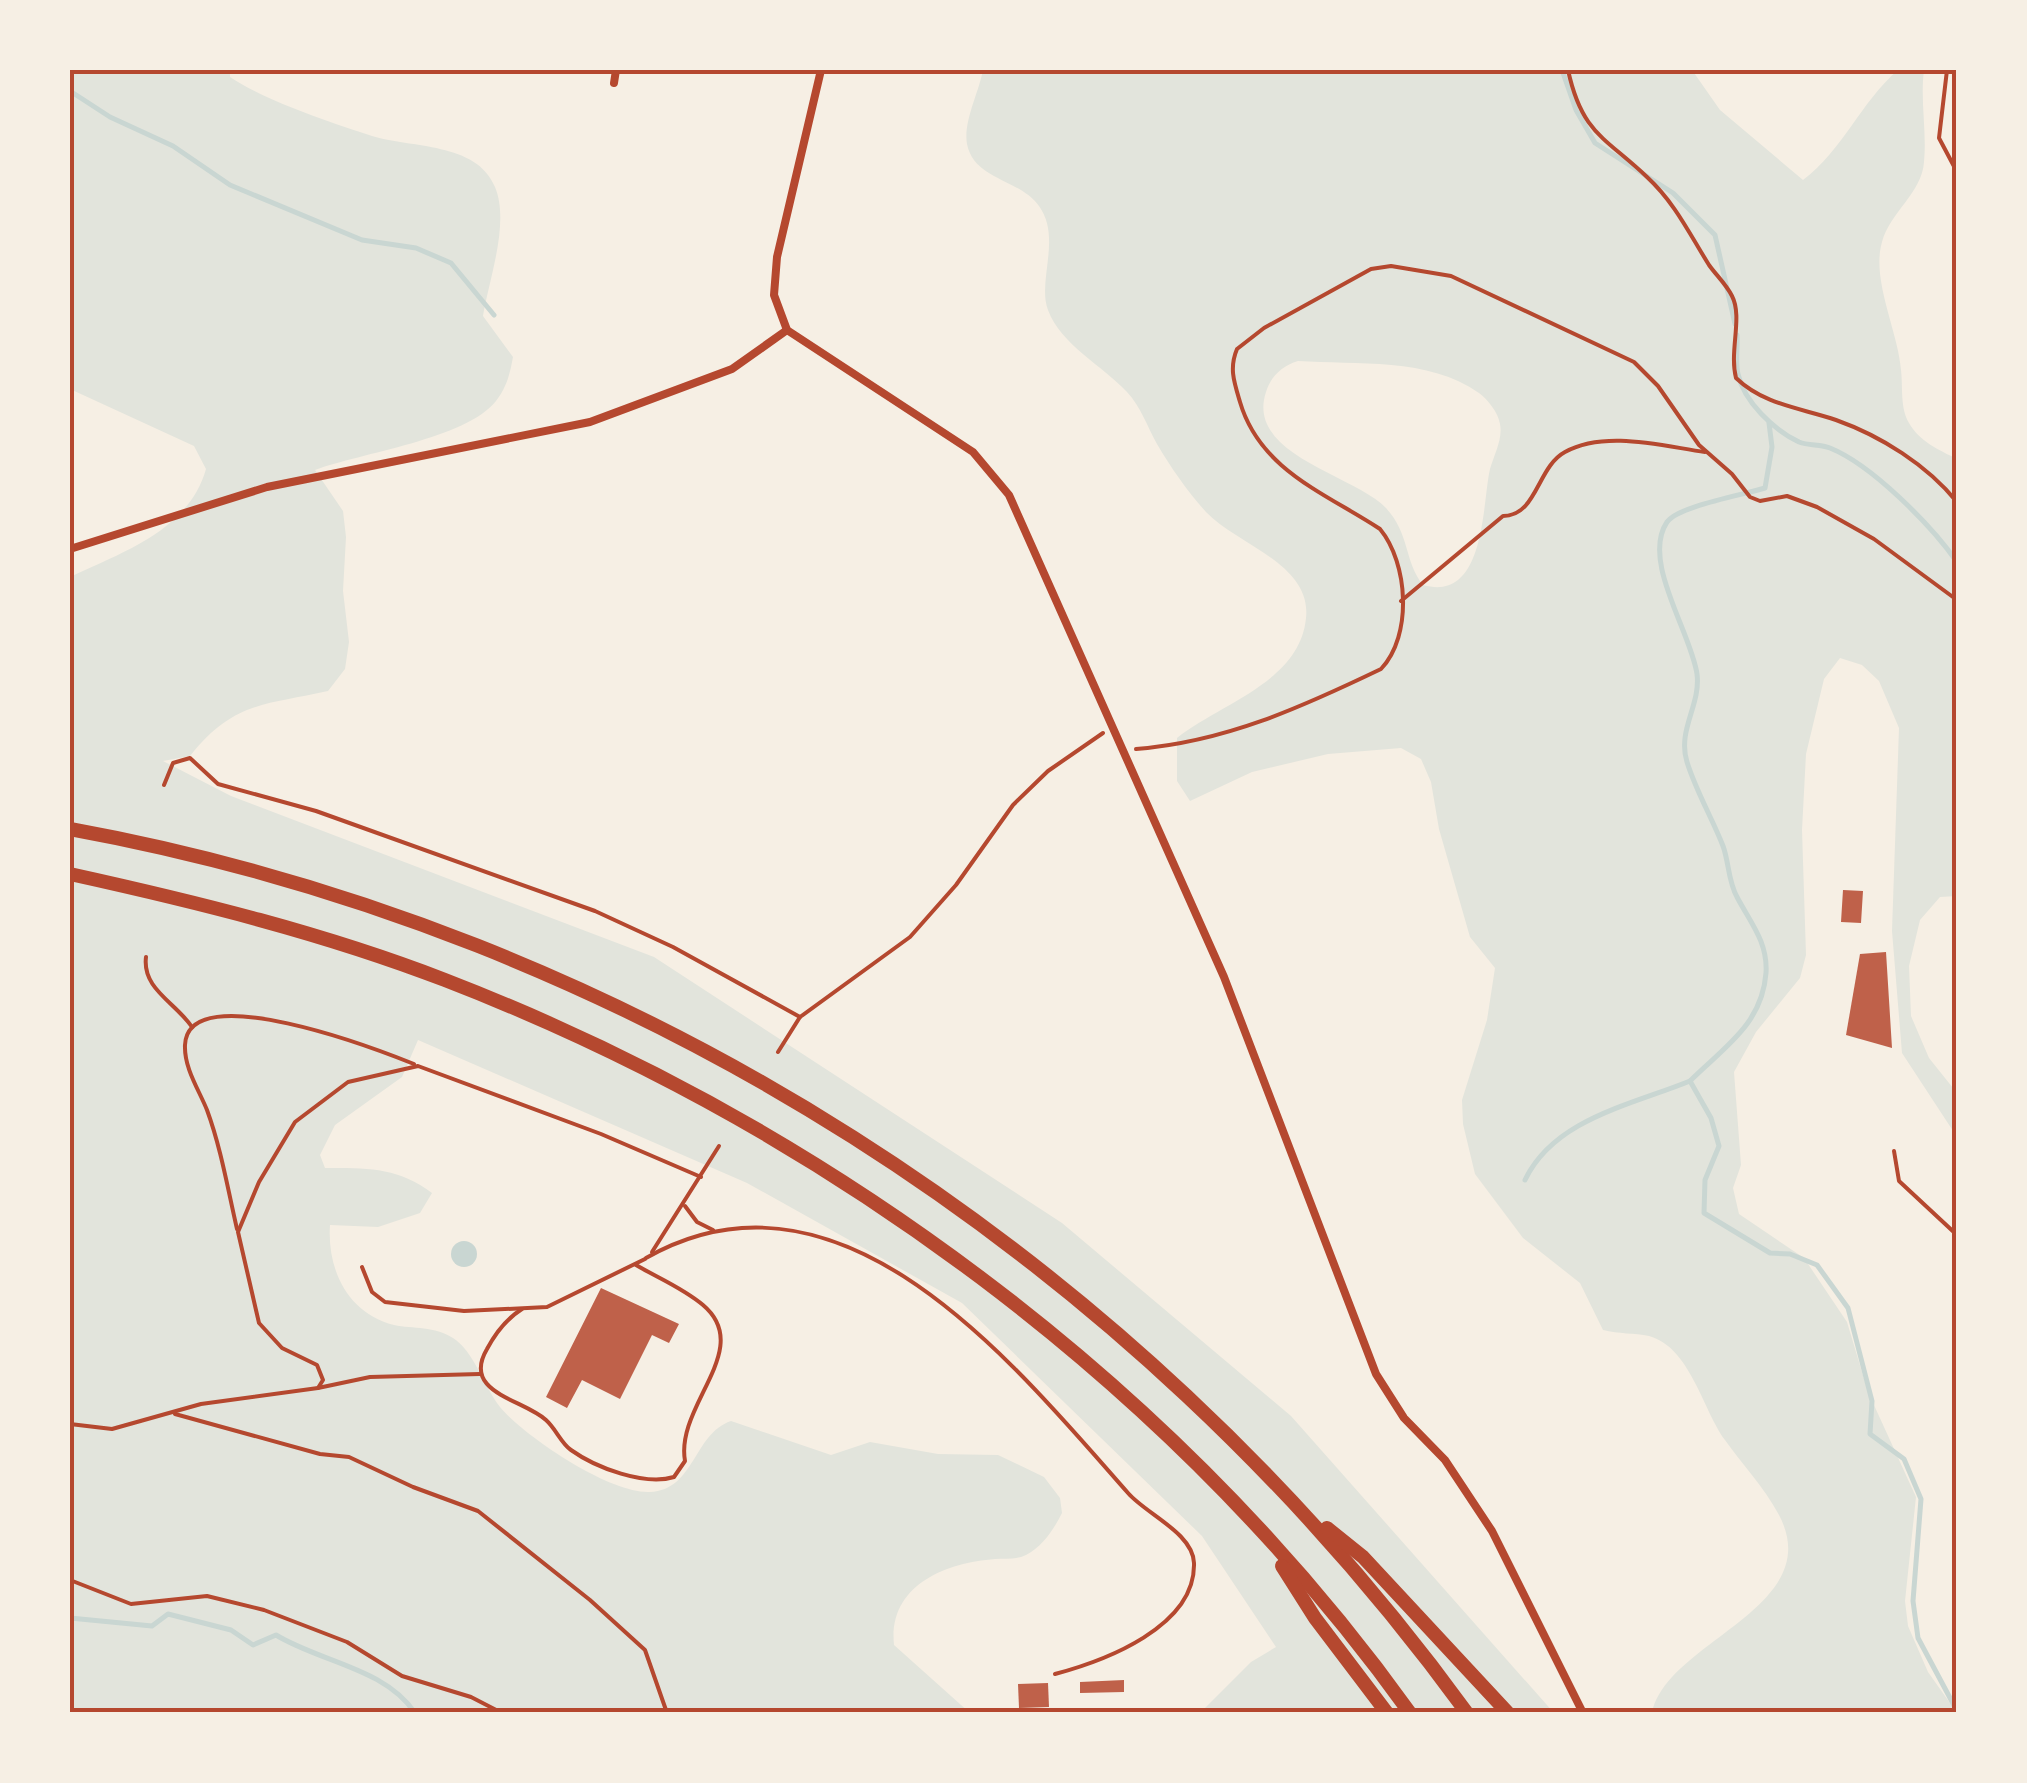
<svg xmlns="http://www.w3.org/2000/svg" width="2027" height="1783" font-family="Raleway,sans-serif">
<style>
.green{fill:#e2e4dc;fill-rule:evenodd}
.water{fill:#c9d6d2}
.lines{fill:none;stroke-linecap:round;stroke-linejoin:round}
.stream{stroke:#c9d6d2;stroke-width:5}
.building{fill:#bf614a}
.path{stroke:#b5482f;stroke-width:4}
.minor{stroke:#b5482f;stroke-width:8}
.motorway{stroke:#b5482f;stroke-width:14}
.neatline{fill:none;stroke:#b5482f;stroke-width:4}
</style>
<rect width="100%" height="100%" fill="#f6efe4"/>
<g class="green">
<path d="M 70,70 L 230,70 L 230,77 C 266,101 329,122 372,136 C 410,148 477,142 495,187 C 510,223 489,279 483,316 L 513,357 C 510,373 507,387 496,401 C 466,439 360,453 315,470 L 343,511 L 346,537 L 343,591 L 349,642 L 345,669 L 328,691 C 266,705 234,701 190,756 L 163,761 L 231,796 L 654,957 L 1062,1223 L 1291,1416 L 1554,1713 L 1200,1713 L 1251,1662 L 1276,1647 L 1202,1536 L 962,1303 L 747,1183 L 418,1040 L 402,1077 L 335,1125 L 320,1155 L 325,1168 C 366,1168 398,1167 432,1193 L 420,1213 L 378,1227 L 330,1225 C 327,1269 347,1313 394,1325 C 413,1329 435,1326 453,1338 C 474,1351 484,1387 500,1407 C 525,1437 610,1494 650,1492 C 695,1490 693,1434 731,1421 L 831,1455 L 870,1442 L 938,1454 L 998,1455 L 1044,1477 L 1060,1498 L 1062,1513 C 1054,1529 1043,1546 1026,1555 C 1016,1560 1006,1558 995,1559 C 944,1563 888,1586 894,1645 L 970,1713 L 70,1713 L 70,577 C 123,552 189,530 206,469 L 194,446 L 70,389 Z"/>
<path d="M 983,70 L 1692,70 L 1720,110 L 1803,180 C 1843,150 1860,103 1898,70 L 1924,70 C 1920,101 1927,131 1924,162 C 1922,193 1890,212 1882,242 C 1871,280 1898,331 1901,370 C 1903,387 1900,408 1909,423 C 1919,441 1939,450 1957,459 L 1957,896 L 1940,897 L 1920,920 L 1909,966 L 1911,1016 L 1929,1058 L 1957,1093 L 1957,1137 L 1902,1053 L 1892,931 L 1899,728 L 1879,681 L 1862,665 L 1840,658 L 1824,679 L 1806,754 L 1802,830 L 1806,955 L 1800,978 L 1756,1032 L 1734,1072 L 1741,1165 L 1733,1188 L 1739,1214 L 1804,1258 L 1847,1322 L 1868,1392 L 1916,1497 L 1905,1601 L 1908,1626 L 1928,1672 L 1957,1713 L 1652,1713 C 1666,1641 1828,1608 1779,1515 C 1764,1487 1742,1464 1725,1440 C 1703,1410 1690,1347 1649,1336 C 1634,1333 1619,1334 1603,1330 L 1580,1283 L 1523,1238 L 1475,1174 L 1463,1124 L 1462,1100 L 1487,1020 L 1495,968 L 1470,937 L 1439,829 L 1431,782 L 1421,759 L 1401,748 L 1328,754 L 1252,772 L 1190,801 L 1177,781 L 1177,738 C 1221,703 1300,682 1306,618 C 1312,564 1236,544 1206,512 C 1188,492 1171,468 1157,444 C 1147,426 1141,407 1127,392 C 1102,365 1061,345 1048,310 C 1037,281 1062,238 1039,206 C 1020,179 974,180 967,144 C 963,122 979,92 983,70 ZM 1298,361 C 1356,365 1429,357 1479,393 C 1488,400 1498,412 1500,424 C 1503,439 1494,455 1490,469 C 1482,503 1486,603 1423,585 C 1404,561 1410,534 1386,508 C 1355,475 1245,455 1266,392 C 1271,376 1282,366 1298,361 Z"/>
</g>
<circle class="water" cx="464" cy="1254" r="13"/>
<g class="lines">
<g class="stream">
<polyline points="1562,70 1576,110 1595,143 1673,193 1715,235 1735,324"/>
<polyline points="70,91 110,117 173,146 230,185 362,240 416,248 451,263 494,315"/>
<path d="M 1737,335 C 1738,347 1735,362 1738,374 C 1744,402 1774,430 1799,442 C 1809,446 1820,444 1830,448 C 1872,465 1931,525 1957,562"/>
<path d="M 1769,423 L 1772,447 L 1765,488 C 1743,495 1678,506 1667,522 C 1641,561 1691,632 1697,674 C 1701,705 1677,730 1687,762 C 1696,791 1712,818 1723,846 C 1729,862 1728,881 1737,897 C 1750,922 1768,942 1766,973 C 1762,1025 1723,1048 1690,1081 L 1711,1118 L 1719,1146 L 1705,1180 L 1704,1213 L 1770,1253 L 1790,1254 L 1817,1265 L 1848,1308 L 1872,1401 L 1870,1434 L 1904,1459 L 1921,1499 L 1913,1601 L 1918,1638 L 1957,1711"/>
<path d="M 1525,1180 C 1554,1119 1631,1105 1690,1081"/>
<path d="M 70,1618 L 152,1626 L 168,1614 L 231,1630 L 253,1645 L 276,1635 C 320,1662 385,1668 415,1713"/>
</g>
</g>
<g class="building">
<polygon points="1843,890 1863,891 1861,923 1841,922"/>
<polygon points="1886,952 1892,1048 1846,1035 1860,954"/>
<polygon points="601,1288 679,1324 669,1343 652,1335 620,1399 582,1380 567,1408 546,1397"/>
<polygon points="1124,1680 1124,1692 1080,1693 1080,1682"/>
<polygon points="1048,1683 1049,1707 1019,1708 1018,1684"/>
</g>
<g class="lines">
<g class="path">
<path d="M 1568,70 C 1582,134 1605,137 1647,177 C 1675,203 1689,233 1709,265 C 1716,275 1726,284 1732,296 C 1743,317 1729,351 1736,378 C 1764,405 1801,408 1836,420 C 1881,436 1927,465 1957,502"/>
<polyline points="1947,70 1939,138 1957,172"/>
<path d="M 1401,601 L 1503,516 C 1537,516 1537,467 1565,452 C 1605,430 1662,446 1705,452"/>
<path d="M 1136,749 C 1225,742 1302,707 1381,669 C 1413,635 1408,563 1380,529 C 1325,493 1260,470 1240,402 C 1234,382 1229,368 1237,349 L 1264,328 L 1371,269 L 1391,266 L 1451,276 L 1634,362 L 1658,386 L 1699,445 L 1732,474 L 1750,497 L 1760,501 L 1787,496 L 1817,507 L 1874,539 L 1957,600"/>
<polyline points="164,785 173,763 190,758 218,784 316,811 595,911 673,947 800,1017"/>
<path d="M 146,957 C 142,989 175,1002 192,1027"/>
<polyline points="778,1052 800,1017 910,937 956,885 1013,805 1048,771 1103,733"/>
<polyline points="1894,1151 1899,1181 1957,1235"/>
<polyline points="685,1206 697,1222 713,1230"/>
<path d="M 237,1229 C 228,1190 221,1148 207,1110 C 199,1090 184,1068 185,1045 C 188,976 379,1050 414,1064"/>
<polyline points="652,1252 719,1146"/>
<path d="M 646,1258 C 841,1147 1014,1364 1128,1493 C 1146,1514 1193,1533 1194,1563 C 1196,1627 1104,1661 1055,1674"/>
<polyline points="362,1267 372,1292 385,1302 464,1311 547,1307 645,1259"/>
<path d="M 522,1309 C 506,1319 496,1332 487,1349 C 461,1393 523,1399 546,1420 C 556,1429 561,1443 571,1450 C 596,1468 645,1486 674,1477 L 685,1461 C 675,1405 755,1349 703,1305 C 683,1288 658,1278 636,1265"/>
<polyline points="318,1388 370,1377 480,1374"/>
<polyline points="175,1414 320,1454 349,1457 413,1487 478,1511 590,1600 645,1650 667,1713"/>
<polyline points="70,1424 112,1429 201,1404 318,1388 323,1380 317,1365 282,1348 259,1323 238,1232 259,1182 295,1122 348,1082 418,1066 601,1134 701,1177"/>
<polyline points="70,1580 131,1604 207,1596 264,1610 347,1642 402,1676 471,1697 502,1713"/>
</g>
<g class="minor">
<polyline points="821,70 777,257 774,295 787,330 973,452 1009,495 1224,977 1376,1374 1404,1418 1445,1460 1492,1531 1583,1713"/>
<polyline points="614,83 616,70"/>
<polyline points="70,549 267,487 590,422 732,369 787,330"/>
</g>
<g class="motorway">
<path d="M 70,829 C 629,931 1133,1254 1467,1713"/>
<path d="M 70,874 C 197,902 323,933 445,980 C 823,1126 1173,1383 1410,1713"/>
<polyline points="1327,1528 1363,1557 1508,1713"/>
<polyline points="1282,1566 1315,1618 1387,1713"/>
</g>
</g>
<rect width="2027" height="1783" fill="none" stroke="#f6efe4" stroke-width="145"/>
<rect x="72" y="72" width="1882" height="1638" class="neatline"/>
</svg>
